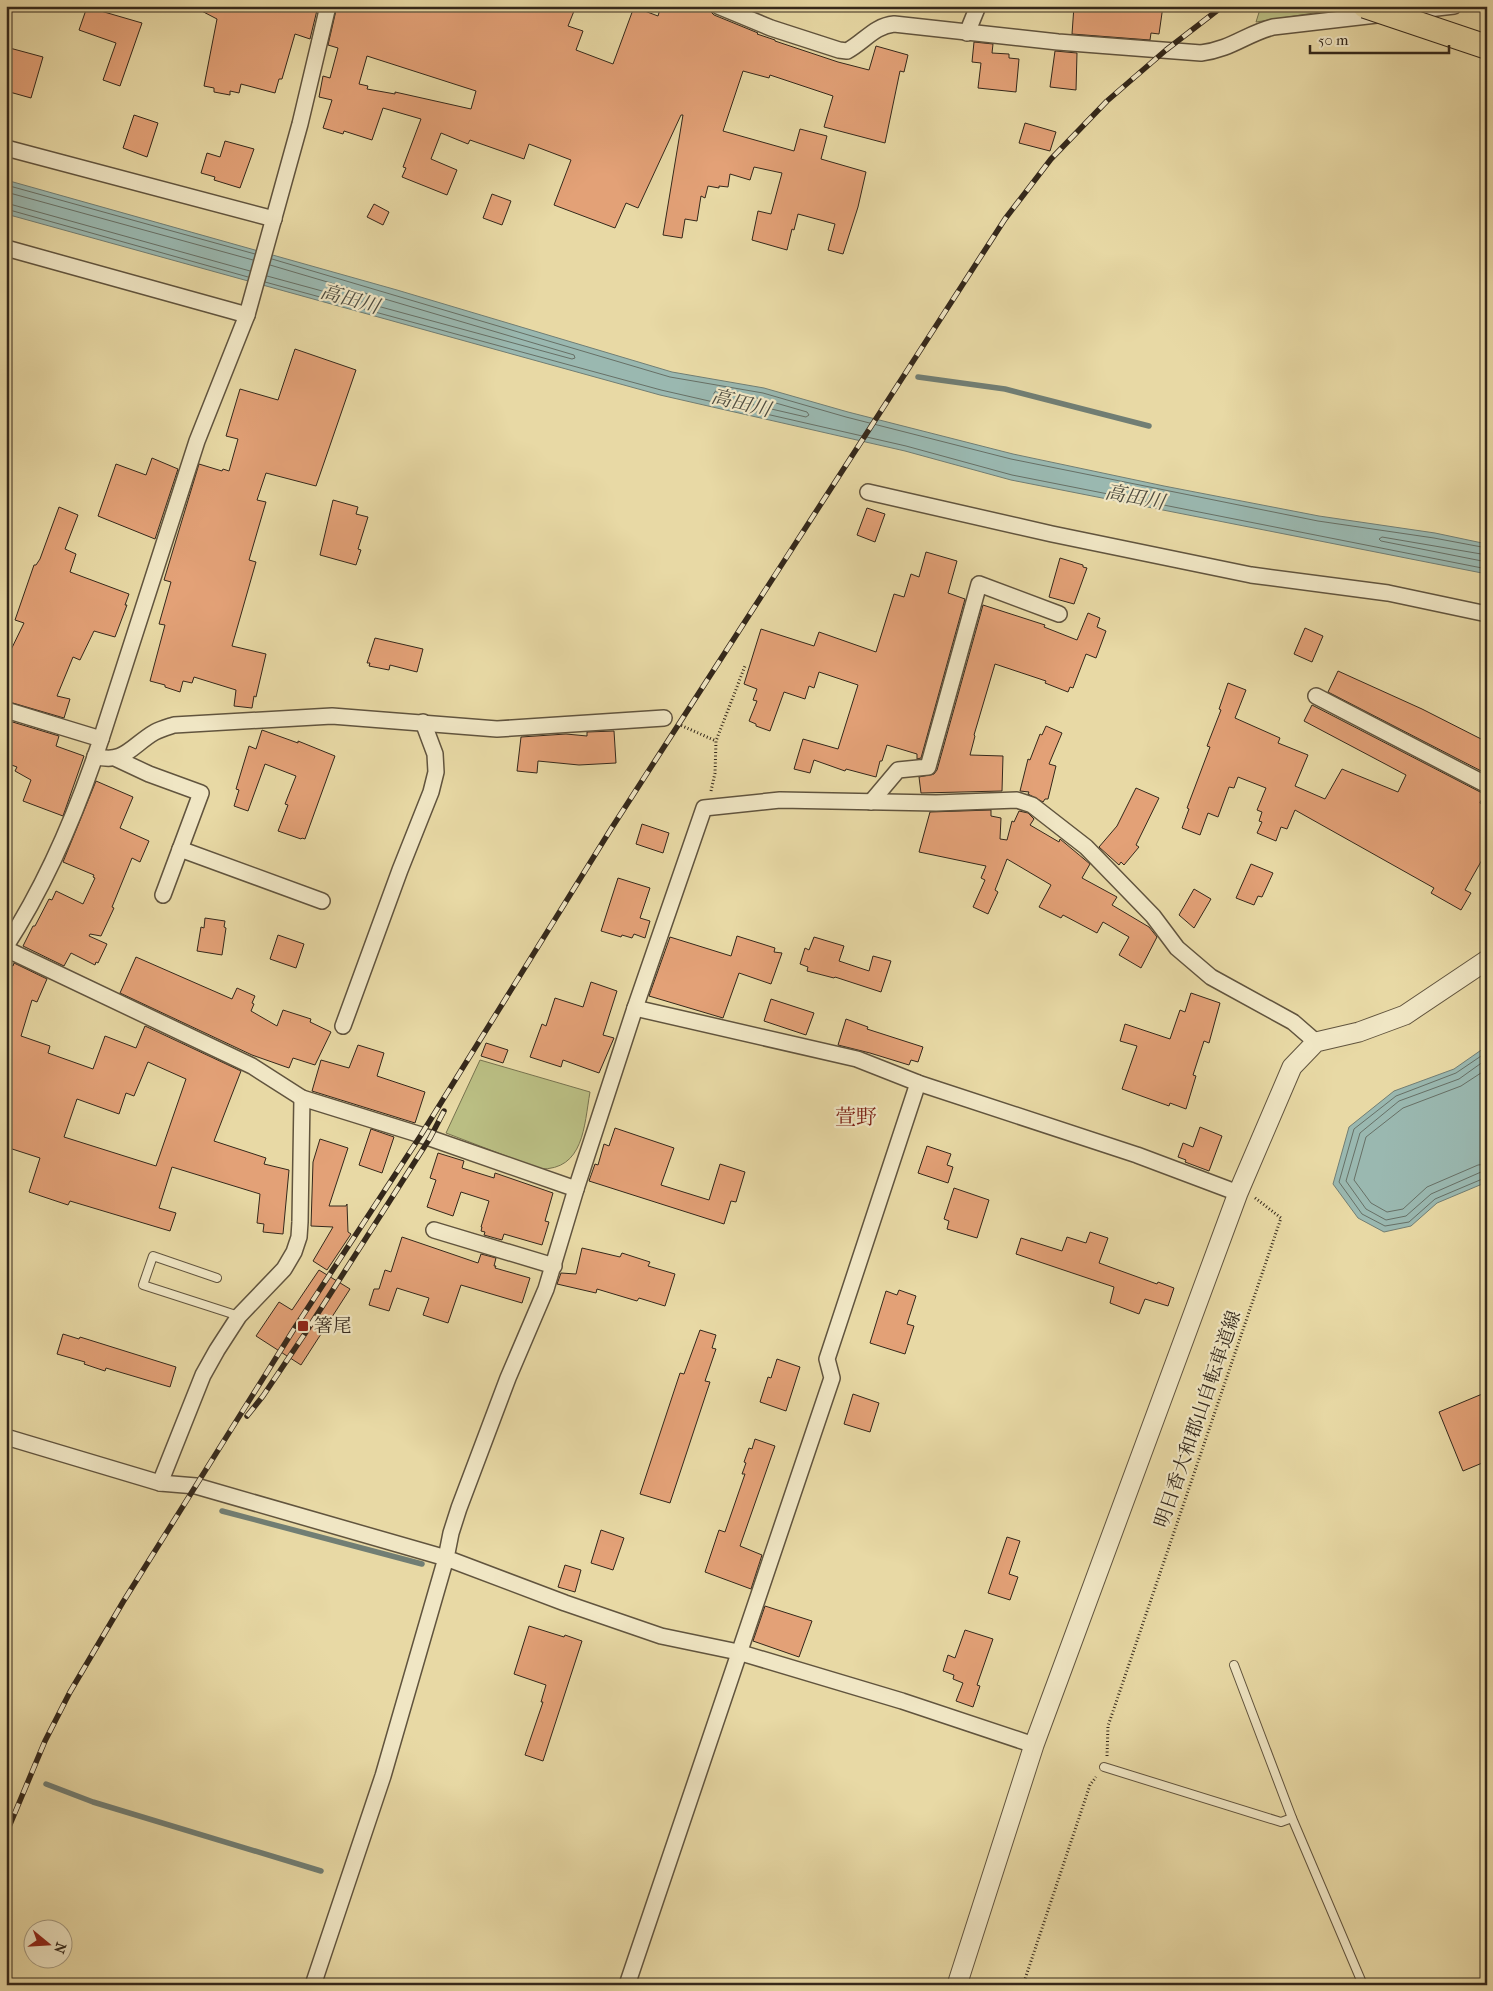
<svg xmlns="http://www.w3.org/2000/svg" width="1493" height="1991" font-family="'IM FELL French Canon','Noto Serif JP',serif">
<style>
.green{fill:#babe83;stroke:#77734f}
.water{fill:#9ab8b0;stroke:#717e74}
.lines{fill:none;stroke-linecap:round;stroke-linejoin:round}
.shore{stroke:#677066;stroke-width:1}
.stream{stroke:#717e74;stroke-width:5.5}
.building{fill:#e3a177;stroke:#34281b;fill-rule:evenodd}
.service-casing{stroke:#61543e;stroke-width:10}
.minor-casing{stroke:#61543e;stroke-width:18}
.tertiary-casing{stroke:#61543e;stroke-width:21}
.path{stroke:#34281b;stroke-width:3;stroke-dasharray:1 2.5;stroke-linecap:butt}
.service{stroke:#f0e6c4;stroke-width:8}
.minor{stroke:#f0e6c4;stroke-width:15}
.tertiary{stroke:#f0e6c4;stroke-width:19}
.rail-casing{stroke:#34281b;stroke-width:5.5}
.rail{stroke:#f0e6c4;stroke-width:4;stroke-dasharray:11;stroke-linecap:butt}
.primary-bridge-casing{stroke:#34281b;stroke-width:26;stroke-linecap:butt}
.primary-bridge{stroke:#e8d9a5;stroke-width:24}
.poi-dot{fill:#8f2418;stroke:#f0e6c4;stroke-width:2}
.labels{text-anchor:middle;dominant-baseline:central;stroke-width:4.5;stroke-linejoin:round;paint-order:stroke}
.poi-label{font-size:19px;fill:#34281b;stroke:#f0e6c4;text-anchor:start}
.street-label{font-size:19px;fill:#34281b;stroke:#f0e6c4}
.water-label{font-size:20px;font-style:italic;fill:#4e4c40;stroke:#f0e6c4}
.quarter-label{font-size:21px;fill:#7a1f14;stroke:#f0e6c4}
</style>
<rect width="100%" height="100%" fill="#e8d9a5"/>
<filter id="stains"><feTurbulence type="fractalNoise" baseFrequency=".004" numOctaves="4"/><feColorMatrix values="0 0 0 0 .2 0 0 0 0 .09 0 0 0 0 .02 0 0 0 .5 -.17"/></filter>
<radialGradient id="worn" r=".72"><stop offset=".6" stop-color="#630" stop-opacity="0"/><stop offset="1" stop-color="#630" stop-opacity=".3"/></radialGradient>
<g class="green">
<polygon points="1261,6 1342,6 1346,8 1256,22"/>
<path d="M 480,1060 L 590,1092 C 584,1126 584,1170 540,1169 L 446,1133 Z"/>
</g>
<g class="water">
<polygon points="6,180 397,290 672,372 764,388 848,412 1013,454 1164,486 1319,516 1435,533 1487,544 1487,574 1011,480 905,451 660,395 6,214"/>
<polygon points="1487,1046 1487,1182 1437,1203 1411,1226 1384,1232 1358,1218 1333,1184 1349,1127 1394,1091 1454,1069"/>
</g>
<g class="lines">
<g class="shore">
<polyline points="6,185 255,254"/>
<polyline points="6,192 253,260"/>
<polyline points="6,203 250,271"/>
<polyline points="6,209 248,277"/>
<polyline points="272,259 670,377 763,393 846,417 1011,459 1318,521 1434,538 1487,548"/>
<polyline points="267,276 572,359 575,358 574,355 270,265"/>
<polyline points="265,282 661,390 906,446 1012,475 1487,569"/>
<polygon points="716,391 762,399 807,412 809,415 806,417 715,396 714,394"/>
<polyline points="1487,555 1382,537 1379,539 1381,541 1487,562"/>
<polyline points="1487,1052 1456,1073 1396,1096 1354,1129 1339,1182 1362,1214 1385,1226 1409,1222 1435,1199 1487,1177"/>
<polyline points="1487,1059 1459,1079 1399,1101 1360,1133 1346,1181 1366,1209 1386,1220 1406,1216 1431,1194 1481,1172 1487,1171"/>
<polyline points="1487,1069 1461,1086 1403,1108 1366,1137 1354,1180 1371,1203 1387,1212 1403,1209 1427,1187 1478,1165 1487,1164"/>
</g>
<g class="stream">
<polyline points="918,377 1005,389 1149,426"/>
<polyline points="222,1511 422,1564"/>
<polyline points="46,1784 93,1802 321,1871"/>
</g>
</g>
<g class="building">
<polygon points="192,6 318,6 310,39 295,34 282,79 279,79 275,93 241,84 239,93 230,91 230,95 214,92 214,88 204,86 217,19"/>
<path d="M 337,6 L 362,6 L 377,10 L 378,6 L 576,6 L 568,26 L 583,31 L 576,50 L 613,64 L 634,7 L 658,16 L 661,6 L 709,6 L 710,11 L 714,15 L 758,33 L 757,34 L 775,40 L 775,41 L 838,62 L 869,70 L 876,46 L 908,55 L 904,72 L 900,71 L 885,143 L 824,127 L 833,96 L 770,75 L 769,78 L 743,71 L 723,131 L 794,151 L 800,129 L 827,136 L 821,159 L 866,172 L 858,207 L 843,254 L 828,250 L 835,224 L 798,214 L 794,230 L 792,229 L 787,250 L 752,240 L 758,211 L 771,214 L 782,173 L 754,167 L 750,180 L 730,174 L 728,187 L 719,186 L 719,188 L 708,186 L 705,198 L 701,196 L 697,221 L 685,219 L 682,238 L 663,235 L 683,115 L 681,115 L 638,208 L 626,203 L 615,228 L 554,205 L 571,160 L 529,144 L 524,159 L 470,140 L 468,144 L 441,133 L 431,159 L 457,170 L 447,195 L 402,177 L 406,168 L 403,167 L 421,119 L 383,108 L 372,140 L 344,131 L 343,134 L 323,128 L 332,100 L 319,97 L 323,76 L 330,78 L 338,48 L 328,45 ZM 367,56 L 476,91 L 471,109 L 395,92 L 395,94 L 367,89 L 368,86 L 359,84 Z"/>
<polygon points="1074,6 1121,6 1138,8 1138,6 1163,6 1159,34 1151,33 1150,40 1072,34"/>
<polygon points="87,7 142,23 120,86 103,80 116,43 79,30"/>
<polygon points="974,42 993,44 992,53 1009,54 1009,58 1019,59 1016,92 978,88 981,63 972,62"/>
<polygon points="6,47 43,57 31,98 6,91"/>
<polygon points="1055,51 1077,53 1076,90 1050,87"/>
<polygon points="134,115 158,123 147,157 123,148"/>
<polygon points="1025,123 1056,132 1050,151 1019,143"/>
<polygon points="225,141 254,149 240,188 214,180 215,177 201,173 207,153 220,157"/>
<polygon points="492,194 511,201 502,225 483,218"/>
<polygon points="374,204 389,212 383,225 367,217"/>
<polygon points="295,349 356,370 316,486 266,473 257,500 266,502 249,560 256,562 232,646 266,654 256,697 254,696 252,708 234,706 236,690 194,677 192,683 183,681 180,692 165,687 165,685 150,681 165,625 159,624 171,582 164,580 199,464 222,471 223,469 229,471 238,439 226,436 240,389 278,400"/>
<polygon points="152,458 178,469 155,539 98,516 116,464 146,475"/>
<polygon points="333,500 358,507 356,514 368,517 358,549 361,550 356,565 320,555"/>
<polygon points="59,507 78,515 65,549 76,554 70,572 129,594 125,605 127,605 115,637 94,631 80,660 73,657 57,696 70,699 64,718 6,701 6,660 24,623 15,620 34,565 36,565 40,559"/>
<polygon points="867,508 885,514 875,542 857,535"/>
<polygon points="926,552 957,561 948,593 965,599 921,758 917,759 917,754 887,745 882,761 880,761 876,777 846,769 845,771 814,760 810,773 794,769 803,739 838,749 858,685 819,672 814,688 809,686 805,699 784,692 770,731 756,726 756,724 749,721 757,701 753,700 757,689 744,684 761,629 814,646 819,632 876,652 894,594 904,597 911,574 919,577"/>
<polygon points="1060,558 1083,565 1083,567 1087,568 1074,604 1049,597"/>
<polygon points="983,605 1045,625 1044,627 1077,640 1088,613 1100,618 1097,627 1106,631 1096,658 1086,654 1073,688 1070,687 1068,692 1045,683 1046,681 995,664 974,735 975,736 970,755 1003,756 1002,791 921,793 919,777 934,774 937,770"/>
<polygon points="1305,628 1323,636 1312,662 1294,654"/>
<polygon points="375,638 423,649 417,672 390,665 389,670 369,666 370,663 367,663"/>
<polygon points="1338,671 1422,709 1487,742 1487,774 1328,692"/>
<polygon points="1228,683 1246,690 1235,718 1280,738 1278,743 1308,755 1295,786 1325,799 1342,769 1398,792 1406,775 1304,721 1312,705 1484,794 1480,803 1487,807 1487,851 1465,890 1471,893 1461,910 1431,893 1434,888 1295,810 1287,829 1281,827 1276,841 1257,833 1262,822 1259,821 1262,812 1257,810 1266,788 1238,777 1234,788 1229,787 1218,817 1208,813 1200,835 1182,828 1189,809 1187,808 1210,747 1207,746 1221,710 1219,709"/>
<polygon points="6,720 59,736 56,746 84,756 63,816 23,801 31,780 15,771 17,767 6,763"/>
<polygon points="1046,726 1062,733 1049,764 1056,766 1048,799 1045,799 1043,802 1028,794 1029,792 1020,791 1028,759 1030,760 1040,734 1042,735"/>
<polygon points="262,730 298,743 298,741 335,756 305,839 302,838 301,839 278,831 288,805 285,804 296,776 265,764 248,811 234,806 239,790 236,789 249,746 256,749"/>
<polygon points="614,731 616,763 579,765 538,761 537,773 517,771 521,737 566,734 587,736 587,732"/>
<polygon points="96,781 133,797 120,828 149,841 140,862 132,858 112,907 114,908 101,936 90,934 89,936 107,944 98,963 96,962 95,965 71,953 64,966 23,946 33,926 35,926 49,899 52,900 56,891 83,904 95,878 93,877 94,875 63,862"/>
<polygon points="1136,788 1159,798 1136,845 1139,847 1124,865 1121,862 1119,865 1099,847 1117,826"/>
<polygon points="991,810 991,816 1001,818 1000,839 1007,840 1012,821 1014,822 1019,811 1028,813 1034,819 1030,825 1059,842 1060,839 1090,864 1082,878 1117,897 1112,905 1149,927 1157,937 1141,968 1119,955 1129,937 1103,922 1097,933 1063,915 1061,918 1039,907 1051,885 1007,859 995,890 998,892 988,914 973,907 985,880 981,878 986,866 919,852 930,812"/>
<polygon points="642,824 669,833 663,853 636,844"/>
<polygon points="1251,864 1273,873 1262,897 1258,896 1254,905 1236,898"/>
<polygon points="618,878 650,888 640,918 650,921 645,938 634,934 632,938 622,935 621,937 601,931"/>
<polygon points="1194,889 1211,899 1194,928 1179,915"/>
<polygon points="205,918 225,921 224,927 226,928 222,955 197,951 201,927 204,928"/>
<polygon points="278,935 304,944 296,968 270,959"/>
<polygon points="737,936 775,948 774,952 782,953 771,984 739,973 723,1018 649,996 670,937 731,956"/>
<polygon points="814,937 844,946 839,961 869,971 873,956 891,961 881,992 835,977 834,978 807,971 808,967 800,964 805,948 809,950"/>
<polygon points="136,957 232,999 237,988 255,996 252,1003 254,1004 251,1011 277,1026 283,1010 311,1019 310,1022 331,1032 315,1065 293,1058 289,1068 252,1055 120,993"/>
<path d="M 6,963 L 13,966 L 14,963 L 47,979 L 37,1002 L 32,1000 L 21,1036 L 50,1046 L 48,1053 L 93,1069 L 105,1036 L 136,1048 L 145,1026 L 241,1071 L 214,1141 L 266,1158 L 264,1164 L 289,1170 L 283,1234 L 263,1232 L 264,1224 L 257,1223 L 260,1194 L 172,1167 L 159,1208 L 176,1213 L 170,1231 L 70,1201 L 68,1205 L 29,1192 L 40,1158 L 6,1147 ZM 148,1062 L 186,1079 L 156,1166 L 64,1137 L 77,1099 L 119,1114 L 126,1093 L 134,1096 Z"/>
<polygon points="591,982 617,991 603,1035 614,1038 599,1073 563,1060 561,1067 530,1057 542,1024 546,1026 555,998 583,1007"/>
<polygon points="1191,993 1220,1003 1209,1043 1204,1041 1193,1075 1196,1076 1186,1109 1170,1103 1169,1106 1122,1089 1137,1046 1120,1041 1125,1024 1170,1039 1180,1010 1185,1012"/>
<polygon points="771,999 814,1013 806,1035 764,1021"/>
<polygon points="846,1019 868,1027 867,1029 923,1047 918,1062 911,1060 909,1065 870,1053 838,1045"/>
<polygon points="486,1043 508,1050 503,1063 481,1056"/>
<polygon points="358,1045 384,1053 377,1076 425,1092 415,1123 312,1091 321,1060 349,1068"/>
<polygon points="1200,1127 1222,1136 1209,1171 1185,1162 1186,1160 1178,1157 1183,1143 1193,1147"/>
<polygon points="615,1128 674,1148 661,1185 709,1200 720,1164 745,1172 736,1202 731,1201 724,1224 589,1181 595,1164 598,1165 604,1144 609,1146"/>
<polygon points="371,1129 394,1137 382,1173 359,1165"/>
<polygon points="320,1139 348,1148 329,1206 346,1206 347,1204 348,1232 351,1234 327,1270 313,1261 333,1227 311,1226 313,1162"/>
<polygon points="927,1146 951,1154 947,1165 953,1167 948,1183 918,1173"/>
<polygon points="438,1153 464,1161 462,1168 494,1178 495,1173 553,1193 545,1221 549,1222 542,1245 504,1234 502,1240 484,1235 485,1232 481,1231 482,1227 481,1227 489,1201 461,1192 453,1216 427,1207 436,1180 430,1178"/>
<polygon points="954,1188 989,1200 977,1238 947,1229 949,1221 944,1219"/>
<polygon points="1090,1232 1108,1238 1099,1263 1157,1284 1158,1282 1174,1288 1168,1306 1145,1299 1139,1314 1110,1303 1114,1287 1016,1254 1021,1238 1062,1251 1067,1237 1086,1243"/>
<polygon points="402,1237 478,1263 481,1254 496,1258 494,1266 496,1266 495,1268 530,1278 522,1303 461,1285 448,1323 423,1315 429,1298 397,1288 389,1311 369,1305 374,1289 379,1289 385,1270 391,1272"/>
<polygon points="582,1248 620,1257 622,1253 650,1262 648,1266 675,1274 665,1306 639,1298 637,1301 597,1289 596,1293 557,1284 561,1273 576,1274"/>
<polygon points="319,1270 350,1289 301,1365 256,1336 279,1302 292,1310"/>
<polygon points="899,1290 916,1296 907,1324 914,1326 905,1354 870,1343 886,1291 897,1295"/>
<polygon points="700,1330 716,1335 712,1348 716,1349 705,1381 710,1382 670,1503 640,1494 680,1373 684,1374"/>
<polygon points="63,1334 79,1339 80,1337 176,1367 170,1387 106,1368 105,1371 84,1364 85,1362 57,1354"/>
<polygon points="777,1359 800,1367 786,1411 760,1402 768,1377 771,1378"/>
<polygon points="1487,1392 1487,1461 1463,1471 1439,1412"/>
<polygon points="853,1394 879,1403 870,1432 844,1424"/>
<polygon points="755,1439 775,1446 740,1546 762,1555 751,1589 705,1572 719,1530 725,1532 745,1474 742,1474 746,1463 744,1462 749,1448 752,1449"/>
<polygon points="601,1530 624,1538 613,1570 591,1563"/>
<polygon points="1007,1537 1020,1541 1009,1574 1018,1577 1010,1600 988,1593"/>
<polygon points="565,1565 581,1570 575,1592 558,1587"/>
<polygon points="765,1606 812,1621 799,1657 753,1641"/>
<polygon points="529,1626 564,1637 565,1635 582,1641 543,1761 525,1755 543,1702 541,1702 546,1685 514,1674"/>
<polygon points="965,1630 993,1639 977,1685 980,1686 973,1707 956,1701 963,1683 953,1679 954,1675 943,1671 948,1655 955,1658"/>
</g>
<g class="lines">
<g class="service-casing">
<g id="service">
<polyline points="217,1278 153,1256 143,1285 239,1316"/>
<polyline points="1234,1665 1292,1818 1363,1985"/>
<polyline points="1104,1767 1281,1822 1292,1818"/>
</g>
</g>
<g class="minor-casing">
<g id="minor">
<path d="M 718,6 L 771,28 L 839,50 L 847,51 C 864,42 874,26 894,24 L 1058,42 L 1201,53 C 1232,49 1246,34 1273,27 L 1454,6"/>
<polyline points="967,33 978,6"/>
<polyline points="6,148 274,219"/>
<polyline points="6,248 247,315"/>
<polyline points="868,492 1052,534 1251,575 1388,593 1487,614"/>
<polyline points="1316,696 1487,785"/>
<path d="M 6,710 L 101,739 C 77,812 48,881 6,946"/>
<polyline points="101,739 197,441 247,315 300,124 328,6"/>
<path d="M 95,756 C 124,765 132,745 155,732 C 161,729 168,727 174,725 L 332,716 L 497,729 L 664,718"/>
<polyline points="117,759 149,774 201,793 163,895"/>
<polyline points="871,802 898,770 928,767 979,584 1059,614"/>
<polyline points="180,849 322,901"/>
<polyline points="6,949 252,1066 302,1098 421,1135 576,1189"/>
<polyline points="635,1008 857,1059 918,1083 1137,1155 1238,1193"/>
<polyline points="343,1026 400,870 431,792 436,772 435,754 423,722"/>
<polyline points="434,1230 554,1266"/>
<polyline points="6,1437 160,1483 196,1486 446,1558 383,1776 313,1985"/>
<polyline points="160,1483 203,1375 217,1350 239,1316 284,1269 294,1252 299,1237 300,1222 302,1098"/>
<polyline points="1034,1745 902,1701 738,1652 661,1636 565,1603 446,1558 451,1533 459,1508 508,1378 546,1289 576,1189 635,1008 704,808 780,800 936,803 1017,800 1032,805 1086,847 1153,916 1177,948 1211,977 1293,1022 1316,1042"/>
<polyline points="627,1985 832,1378 827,1359 918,1083"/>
</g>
</g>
<g class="tertiary-casing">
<polyline id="tertiary" points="957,1985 1034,1745 1238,1193 1292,1067 1316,1042 1359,1032 1405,1015 1487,960"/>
</g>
<g class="path">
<polyline points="678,724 716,741"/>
<polyline points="711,791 715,773 716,741 745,666"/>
<polyline points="1107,1756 1108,1726 1281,1218 1254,1197"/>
<polyline points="1023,1985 1090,1785 1096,1777"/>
</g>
<use href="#service" class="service"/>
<use href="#minor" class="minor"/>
<use href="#tertiary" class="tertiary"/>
<g class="rail-casing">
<g id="rail">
<polyline points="247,1416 263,1396 304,1335 430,1138 444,1111"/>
<polyline points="6,1834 45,1741 70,1692 123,1602 294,1329 421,1135 611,829 1005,219 1051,159 1107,101 1166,50 1223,6"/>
</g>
</g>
<use href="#rail" class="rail"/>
<g class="primary-bridge-casing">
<polyline id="primary-bridge" points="1365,6 1487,47"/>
</g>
<use href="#primary-bridge" class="primary-bridge"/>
</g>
<rect class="poi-dot" x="297" y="1320" width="12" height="12" rx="2.5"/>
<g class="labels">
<g class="poi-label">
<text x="314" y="1326">箸尾</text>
</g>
<g class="street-label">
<text transform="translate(1198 1419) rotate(-71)">明日香大和郡山自転車道線</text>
</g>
<g class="water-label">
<text transform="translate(350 299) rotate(16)">高田川</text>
<text transform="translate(741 403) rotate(14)">高田川</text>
<text transform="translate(1135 497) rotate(11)">高田川</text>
</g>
<g class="quarter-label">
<text x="856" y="1117">萱野</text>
</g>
</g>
<rect width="1493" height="1991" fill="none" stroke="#e8d9a5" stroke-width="25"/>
<rect x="8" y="8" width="1478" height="1976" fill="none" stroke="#34281b" stroke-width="2.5"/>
<rect x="12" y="12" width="1468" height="1966" fill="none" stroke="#34281b"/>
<g transform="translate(48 1944) rotate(108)"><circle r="24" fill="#f0e6c4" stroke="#a59a80"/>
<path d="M0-4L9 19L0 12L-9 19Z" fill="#8f2418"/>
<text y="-8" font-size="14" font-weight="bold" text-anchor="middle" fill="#34281b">N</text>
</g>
<path d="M1310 45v8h139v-8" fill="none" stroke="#34281b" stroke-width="2.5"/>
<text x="1318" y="45" font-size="15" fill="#34281b" stroke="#f0e6c4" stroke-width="4" paint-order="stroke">50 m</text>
<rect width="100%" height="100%" filter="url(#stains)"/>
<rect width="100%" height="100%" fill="url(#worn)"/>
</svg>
